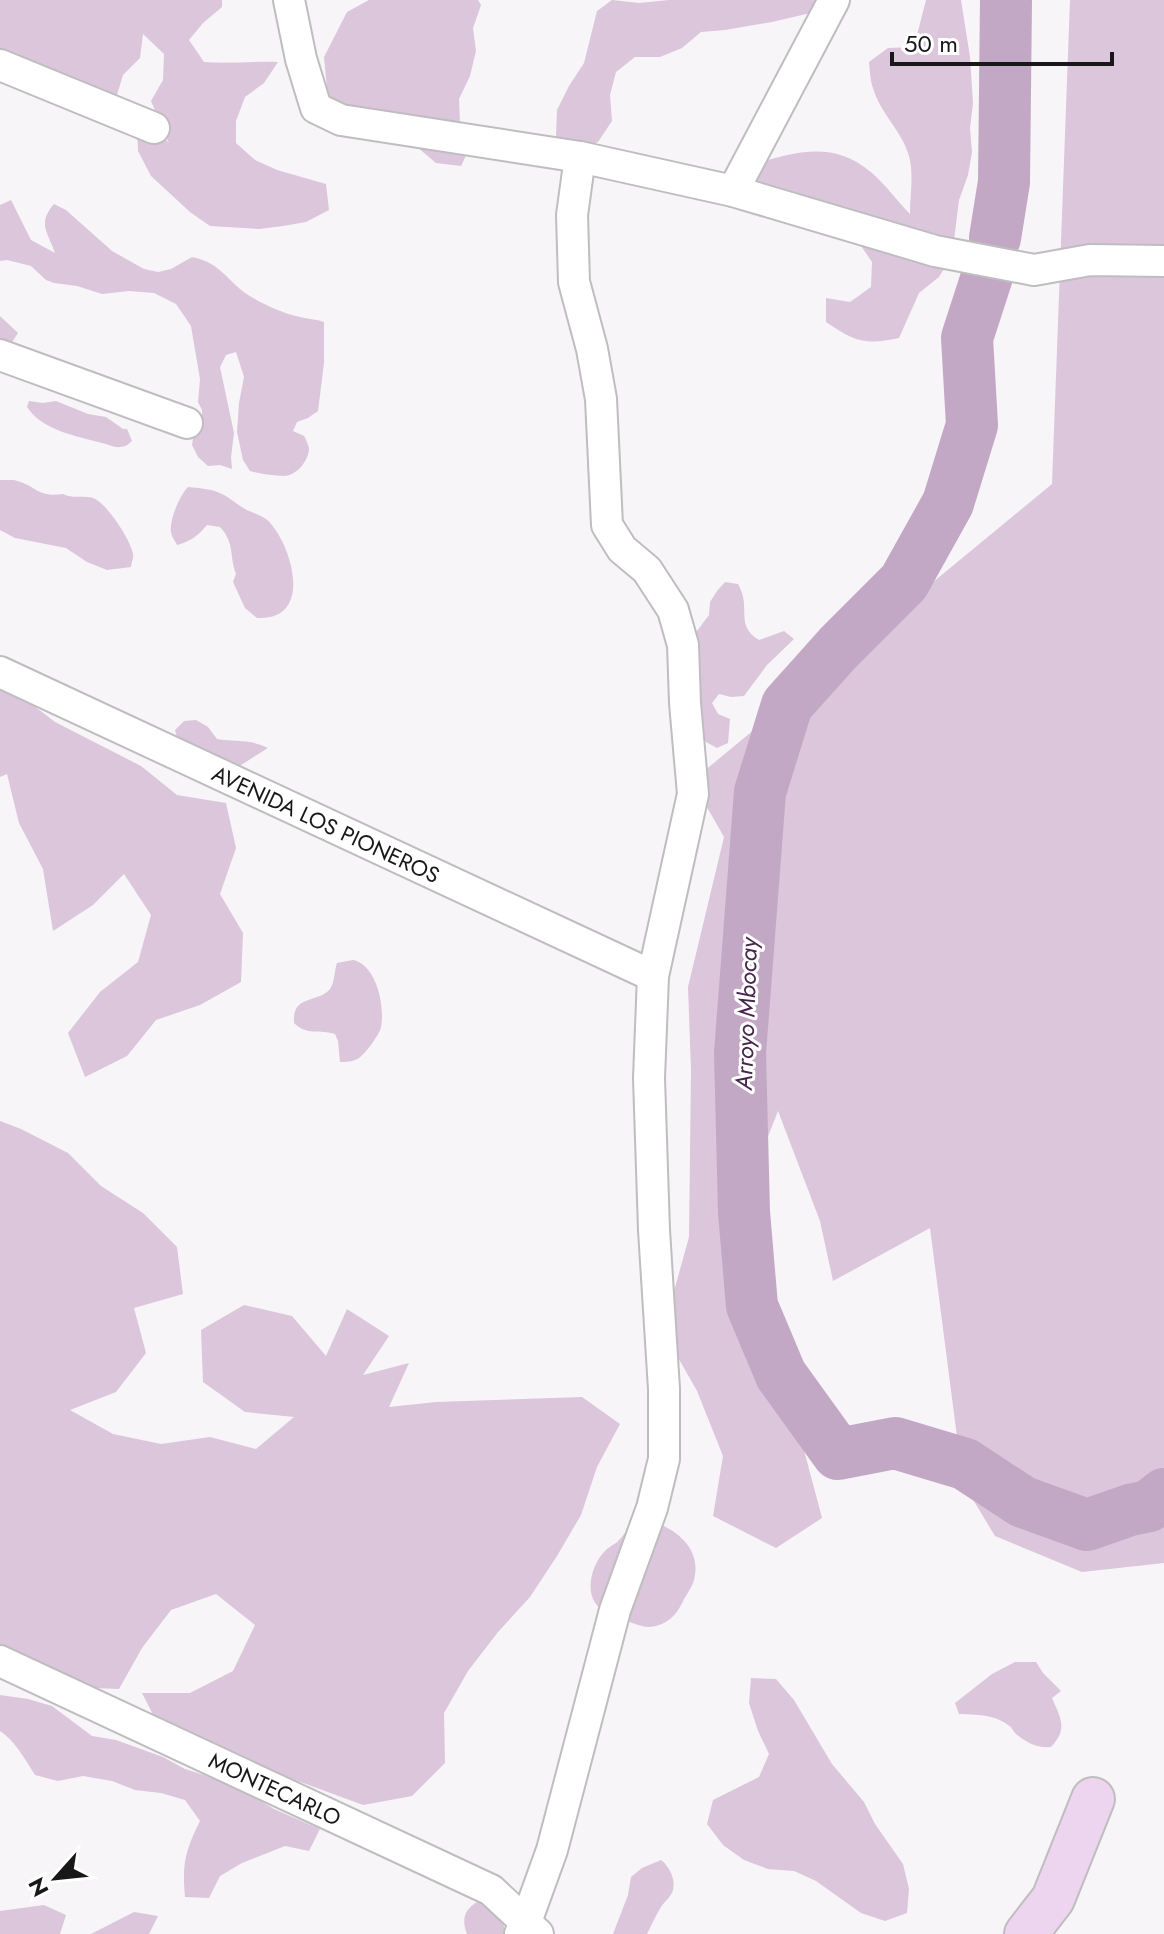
<svg xmlns="http://www.w3.org/2000/svg" width="1164" height="1934" font-family="Jost,sans-serif">
<style>
.green{fill:#dbc6dc}
.lines{fill:none;stroke-linecap:round;stroke-linejoin:round}
.river{stroke:#c2a8c4;stroke-width:52}
.street-casing{stroke:#bfbdbf;stroke-width:34}
.secondary-casing{stroke:#bfbdbf;stroke-width:46}
.street{stroke:#fff;stroke-width:30}
.secondary{stroke:#edd4ef;stroke-width:42}
.labels{text-anchor:middle;dominant-baseline:central;stroke-width:6;stroke-linejoin:round;paint-order:stroke}
.street-label{font-size:22px;fill:#181818;stroke:#fff}
.water-label{font-size:24px;font-style:italic;fill:#48254c;stroke:#fff}
</style>
<rect width="100%" height="100%" fill="#f7f5f7"/>
<g class="green">
<path d="M 0,0 L 222,0 L 222,7 L 203,23 L 189,40 L 204,62 C 229,64 253,61 278,62 L 264,83 L 245,97 L 236,121 L 236,143 L 255,160 L 277,170 L 326,184 L 329,210 L 306,222 L 283,226 L 259,229 L 210,226 L 190,212 L 151,176 L 138,151 L 137,126 L 152,123 L 169,143 L 151,101 L 163,80 L 164,54 L 143,34 L 140,58 L 123,75 L 116,98 L 36,80 L 0,48 Z"/>
<polygon points="369,0 478,0 481,5 473,28 476,51 470,76 459,99 460,124 471,145 461,166 436,163 417,147 329,111 324,57 347,12"/>
<polygon points="612,0 639,3 669,0 835,0 819,11 772,22 725,30 701,32 682,48 660,57 635,57 616,72 610,95 612,121 598,142 576,151 556,136 557,110 569,86 584,63 597,11"/>
<path d="M 926,0 L 961,0 L 970,57 L 973,103 L 970,128 L 972,152 L 968,175 L 959,200 L 952,256 L 939,277 L 919,293 L 899,338 C 865,345 855,342 826,322 L 826,298 L 850,302 L 871,287 L 872,262 L 859,243 L 744,196 L 754,164 C 797,152 833,140 872,173 C 886,185 897,201 910,214 C 910,194 914,175 909,156 C 902,131 880,113 873,88 C 870,80 870,70 869,62 L 888,48 L 914,47 Z"/>
<polygon points="1070,0 1164,0 1164,1563 1082,1572 995,1536 963,1483 930,1228 833,1281 820,1221 778,1111 749,1185 757,1283 768,1342 792,1405 822,1518 776,1548 713,1516 723,1456 697,1391 663,1331 689,1237 691,1070 688,987 724,837 692,781 1052,484"/>
<path d="M 11,200 L 31,240 L 55,253 C 48,232 37,224 54,204 L 66,210 L 112,251 L 144,269 L 158,272 L 171,269 L 192,257 C 223,263 228,284 253,298 C 267,306 284,314 300,317 C 308,319 316,319 324,322 L 324,363 L 318,411 L 308,418 L 297,422 L 293,431 L 304,436 C 305,437 309,447 309,448 C 309,461 296,476 284,476 C 273,476 260,474 250,471 L 243,460 L 237,432 L 239,403 L 244,377 L 236,352 L 226,355 L 220,367 L 234,433 L 231,457 L 232,469 L 220,465 L 208,466 L 198,457 L 192,445 L 194,432 L 202,422 L 202,410 L 198,402 L 200,379 L 191,326 L 176,304 L 154,293 L 129,291 L 102,294 L 77,286 L 54,283 L 46,280 L 31,266 L 7,260 L 0,261 L 0,205 Z"/>
<polygon points="0,316 18,333 5,353 0,351"/>
<path d="M 29,401 L 43,403 L 56,401 L 88,414 L 106,417 L 123,429 L 127,429 L 132,441 C 127,445 127,446 121,447 C 114,448 108,444 102,443 C 77,436 43,431 27,407 Z"/>
<path d="M 14,480 C 36,485 37,498 63,494 C 72,499 83,495 93,498 C 107,503 131,541 133,554 C 134,558 131,563 131,567 L 107,570 L 87,562 L 66,548 L 15,538 L 0,530 L 0,480 Z"/>
<path d="M 188,487 C 200,488 213,489 224,495 C 231,499 238,505 245,509 C 254,514 264,515 271,524 C 294,551 312,621 257,618 L 245,608 L 233,582 L 236,574 C 229,555 235,543 220,527 L 207,525 C 198,536 191,541 177,545 C 176,543 171,535 171,532 C 169,520 180,495 188,487 Z"/>
<path d="M 725,582 L 738,584 C 752,608 734,625 759,640 L 784,631 L 794,639 L 767,665 L 744,696 L 731,697 L 719,694 L 712,703 L 718,714 L 730,719 L 728,743 L 717,748 L 706,742 L 693,725 L 694,635 L 709,615 L 710,602 L 717,591 Z"/>
<polygon points="0,687 17,693 55,722 141,766 177,795 226,803 236,848 220,894 243,933 241,982 200,1005 156,1020 127,1056 85,1077 68,1033 100,992 138,962 151,915 124,874 93,905 53,931 43,869 19,823 7,774 0,777"/>
<path d="M 196,720 L 208,727 L 217,739 C 235,742 251,739 268,748 L 238,767 L 179,745 L 175,730 L 184,721 Z"/>
<path d="M 353,960 C 377,965 385,1007 381,1027 C 380,1034 365,1054 359,1058 C 353,1062 346,1062 340,1062 L 338,1041 L 335,1034 C 320,1029 307,1036 294,1023 C 292,994 317,1004 330,989 C 335,982 334,971 337,963 Z"/>
<polygon points="0,1121 21,1129 68,1153 101,1186 143,1213 177,1247 183,1294 134,1308 146,1353 116,1392 70,1410 113,1434 161,1444 210,1437 256,1449 294,1417 245,1412 203,1382 201,1330 244,1305 292,1316 326,1356 347,1309 389,1336 363,1375 409,1363 389,1407 436,1402 582,1397 620,1424 597,1467 581,1515 557,1556 530,1597 498,1632 468,1671 444,1713 445,1763 412,1796 363,1805 268,1770 167,1742 142,1693 190,1693 233,1671 255,1625 216,1594 171,1610 142,1648 119,1689 70,1687 0,1647"/>
<path d="M 656,1523 C 682,1532 703,1554 693,1583 C 691,1588 687,1594 684,1599 C 677,1615 667,1626 648,1627 C 639,1627 612,1615 603,1610 C 582,1598 591,1565 605,1551 C 609,1546 615,1545 619,1540 C 620,1540 626,1531 627,1531 C 635,1525 647,1524 656,1523 Z"/>
<path d="M 1015,1662 L 1036,1662 L 1043,1673 L 1061,1691 L 1052,1698 C 1061,1719 1068,1729 1051,1747 C 1037,1748 1027,1743 1016,1734 C 1012,1730 1013,1728 1008,1725 C 994,1714 976,1715 959,1714 L 955,1703 L 992,1674 Z"/>
<polygon points="751,1678 776,1679 794,1700 832,1764 864,1802 875,1824 903,1864 909,1889 907,1913 885,1921 861,1913 816,1881 794,1871 768,1869 744,1860 723,1845 707,1824 713,1800 759,1777 769,1754 758,1731 749,1703"/>
<path d="M 0,1695 L 28,1699 L 52,1706 L 92,1736 L 116,1740 L 163,1757 L 185,1769 L 232,1784 L 274,1809 L 320,1829 L 309,1851 L 285,1846 L 242,1863 L 220,1876 L 209,1898 L 185,1897 C 182,1864 185,1851 200,1821 L 185,1800 L 161,1793 L 135,1790 L 112,1781 L 83,1776 L 58,1781 L 35,1775 C 25,1759 15,1741 0,1731 Z"/>
<path d="M 661,1860 C 669,1866 676,1879 673,1890 C 671,1897 665,1901 661,1907 C 656,1915 652,1924 648,1932 L 647,1934 L 613,1934 L 628,1895 L 631,1877 L 642,1868 Z"/>
<path d="M 487,1898 L 502,1914 L 505,1934 L 467,1934 C 459,1914 469,1904 487,1898 Z"/>
<polygon points="44,1905 66,1915 60,1934 0,1934 0,1911"/>
<polygon points="134,1912 158,1916 149,1934 91,1934"/>
</g>
<g class="lines">
<g class="river">
<polyline points="995,238 1004,182 1006,0"/>
<polyline points="990,267 967,338 972,425 948,503 904,582 839,647 787,705 760,792 740,1053 744,1212 752,1306 781,1375 838,1454 895,1443 965,1464 1023,1502 1087,1525 1130,1510 1149,1506 1164,1494"/>
</g>
<g class="street-casing">
<g id="street">
<polyline points="289,0 301,59 316,108 341,120 580,157 733,191 935,251 1034,270 1090,260 1164,261"/>
<polyline points="0,65 154,128"/>
<polyline points="733,191 834,0"/>
<polyline points="0,355 187,423"/>
<polyline points="0,672 653,976"/>
<polyline points="0,1661 491,1890 538,1934"/>
<polyline points="520,1934 526,1922 552,1850 615,1610 652,1508 664,1459 664,1389 654,1230 649,1078 653,976 693,794 685,703 683,645 673,610 647,570 622,549 607,525 601,399 592,349 574,282 572,215 580,157"/>
</g>
</g>
<g class="secondary-casing">
<polyline id="secondary" points="1026,1934 1053,1899 1093,1799"/>
</g>
<use href="#street" class="street"/>
<use href="#secondary" class="secondary"/>
</g>
<g class="labels">
<g class="street-label">
<text transform="translate(326 824) rotate(25)">AVENIDA LOS PIONEROS</text>
<text transform="translate(275 1789) rotate(25)">MONTECARLO</text>
</g>
<g class="water-label">
<text transform="translate(746 1014) rotate(-88)">Arroyo Mbocay</text>
</g>
</g>
<g transform="translate(56 1878) rotate(243)" stroke="#ffffff" stroke-width="6" paint-order="stroke">
<path d="M0-6L14 30L0 20L-14 30Z" fill="#181818"/>
<text y="-12" font-size="22" font-weight="bold" text-anchor="middle" fill="#181818">N</text>
</g>
<path d="M892 52v12h220v-12" fill="none" stroke="#181818" stroke-width="4"/>
<text x="904" y="52" font-size="24" fill="#181818" stroke="#ffffff" stroke-width="6" paint-order="stroke">50 m</text>
</svg>
